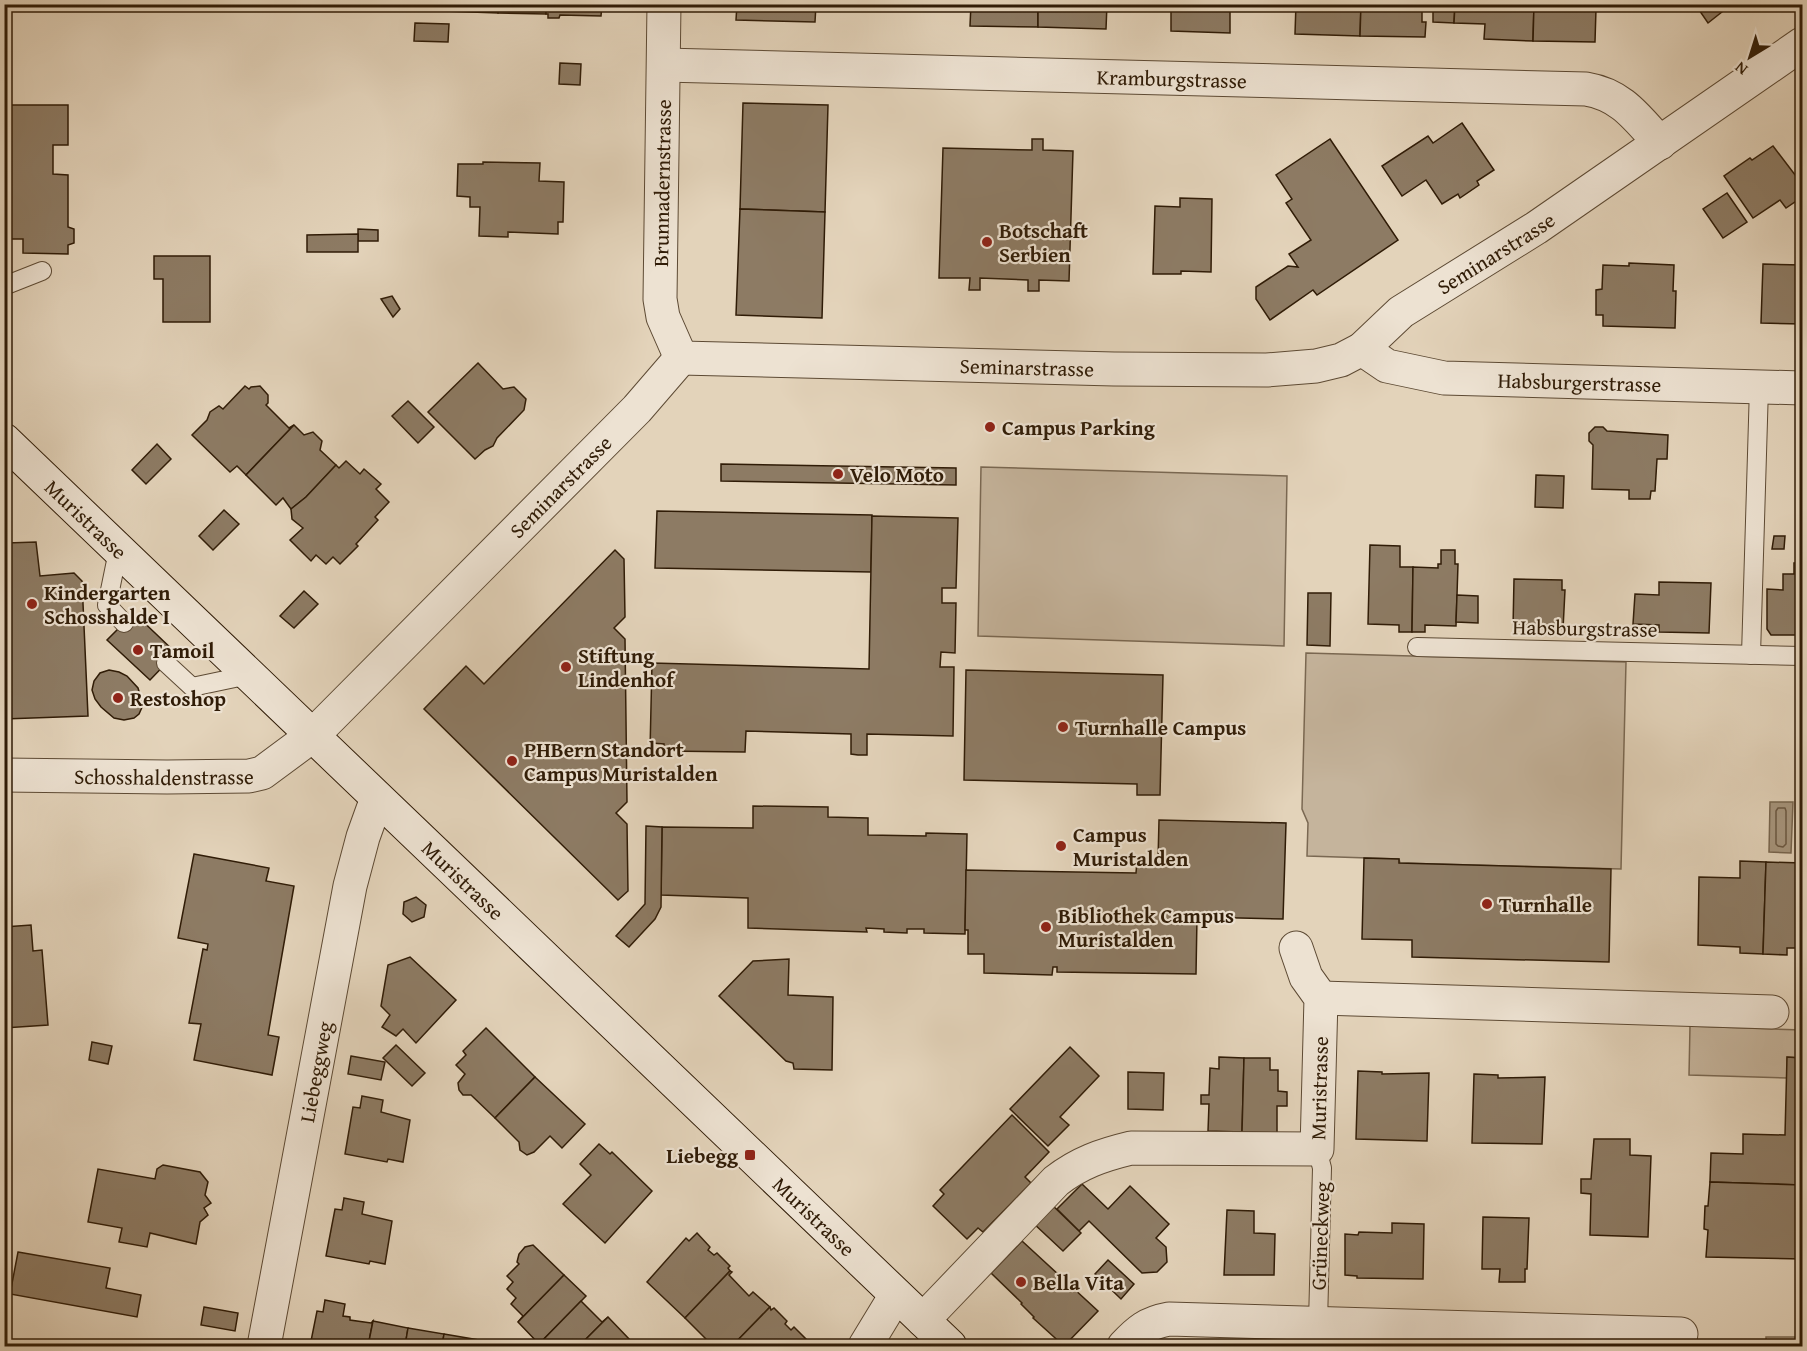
<svg xmlns="http://www.w3.org/2000/svg" width="1807" height="1351" font-family="'Gentium Book Plus',serif">
<style>
.green{fill:#c5b49c;stroke:#7a6852;stroke-width:1.5}
.water{fill:#a6957d;stroke:#77654e;stroke-width:1.5}
.lines{fill:none;stroke-linecap:round;stroke-linejoin:round}
.shore{stroke:#6b5842;stroke-width:1.5}
.building{fill:#8d7b64;stroke:#301c07;stroke-width:1.5}
.service-casing{stroke:#5d4a34;stroke-width:20}
.minor-casing{stroke:#5d4a34;stroke-width:35}
.tertiary-casing{stroke:#5d4a34;stroke-width:35}
.secondary-casing{stroke:#301c07;stroke-width:35}
.service{stroke:#ede2d2;stroke-width:18}
.minor{stroke:#ede2d2;stroke-width:33}
.tertiary{stroke:#ede2d2;stroke-width:33}
.secondary{stroke:#ede2d2;stroke-width:33}
.poi-dot{fill:#8f2418;stroke:#ede2d2;stroke-width:2}
.labels{text-anchor:middle;dominant-baseline:central;stroke-width:4.5;stroke-linejoin:round;paint-order:stroke}
.street-label{font-size:21px;fill:#301c07;stroke:#ede2d2}
.poi-label{font-size:21px;font-weight:bold;fill:#301c07;stroke:#ede2d2;text-anchor:start}
</style>
<rect width="100%" height="100%" fill="#e3d3ba"/>
<filter id="stains"><feTurbulence type="fractalNoise" baseFrequency=".00333" numOctaves="4"/><feColorMatrix values="0 0 0 0 .2 0 0 0 0 .09 0 0 0 0 .02 0 0 0 .5 -.17"/></filter>
<radialGradient id="worn" r=".72"><stop offset=".6" stop-color="#630" stop-opacity="0"/><stop offset="1" stop-color="#630" stop-opacity=".3"/></radialGradient>
<g class="green">
<polygon points="981,467 1287,476 1284,646 978,636"/>
<polygon points="1306,653 1626,662 1621,869 1400,863 1399,859 1307,856 1308,823 1302,809"/>
<polygon points="1690,1026 1802,1030 1802,1058 1787,1057 1787,1078 1689,1075"/>
<polygon points="1802,1289 1802,1346 1766,1346 1766,1337 1802,1337"/>
</g>
<polygon class="water" points="1770,802 1793,802 1791,853 1769,852"/>
<g class="lines">
<polygon class="shore" points="1778,808 1785,808 1786,811 1786,844 1783,847 1778,846 1776,844 1776,811"/>
</g>
<g class="building">
<polygon points="444,4 498,4 498,13 443,11"/>
<polygon points="498,4 546,4 546,14 498,13"/>
<polygon points="546,4 602,4 601,16 560,15 559,18 548,18 548,14 546,14"/>
<polygon points="737,4 816,4 815,22 736,20"/>
<polygon points="971,4 1038,4 1038,27 970,26"/>
<polygon points="1038,4 1107,4 1106,29 1038,27"/>
<polygon points="1171,4 1232,4 1230,5 1230,33 1171,31"/>
<polygon points="1296,4 1361,4 1360,36 1295,34"/>
<polygon points="1361,4 1422,4 1422,22 1426,22 1425,37 1360,36"/>
<polygon points="1433,4 1455,4 1454,23 1433,22"/>
<polygon points="1455,4 1534,4 1533,41 1484,39 1485,24 1454,23"/>
<polygon points="1534,4 1606,4 1606,9 1596,9 1595,42 1533,41"/>
<polygon points="1695,4 1732,4 1708,23"/>
<polygon points="415,23 449,24 448,42 414,41"/>
<polygon points="560,63 581,64 580,85 559,84"/>
<polygon points="743,103 828,105 825,212 740,209"/>
<polygon points="4,105 68,105 68,145 53,145 53,174 68,175 68,227 74,229 74,243 68,245 68,254 23,253 23,239 4,239"/>
<polygon points="1462,123 1494,170 1477,181 1479,185 1460,198 1458,194 1442,204 1426,180 1402,196 1382,166 1428,136 1433,143"/>
<polygon points="1032,139 1043,139 1043,150 1073,151 1069,281 1039,280 1039,291 1028,291 1028,280 980,278 980,290 969,290 970,278 939,278 943,148 1032,150"/>
<polygon points="1330,139 1398,240 1317,295 1313,290 1270,320 1256,299 1256,287 1288,266 1298,267 1289,254 1311,240 1286,203 1292,199 1276,175"/>
<polygon points="1773,146 1802,184 1802,197 1786,208 1780,200 1753,218 1724,176 1750,158 1752,160"/>
<polygon points="483,162 540,163 539,181 564,182 563,222 558,222 558,234 508,232 508,237 479,236 480,207 470,207 470,197 457,196 458,164 483,164"/>
<polygon points="1727,193 1747,222 1723,238 1703,209"/>
<polygon points="1180,198 1212,199 1211,272 1181,271 1181,274 1153,274 1155,206 1180,207"/>
<polygon points="740,209 825,212 822,318 736,315"/>
<polygon points="358,229 378,230 378,241 358,241"/>
<polygon points="358,234 358,252 307,252 307,235"/>
<polygon points="154,256 210,256 210,322 163,322 163,279 154,279"/>
<polygon points="1629,263 1674,265 1673,291 1676,291 1675,328 1603,326 1603,315 1596,315 1596,290 1602,289 1603,265 1629,266"/>
<polygon points="1763,264 1802,265 1802,324 1761,323"/>
<polygon points="392,296 400,309 393,317 381,299"/>
<polygon points="478,363 503,389 514,387 526,399 524,410 497,438 493,446 485,450 475,459 428,412"/>
<polygon points="245,386 249,389 251,387 260,386 268,395 268,403 266,405 289,428 294,425 246,475 237,466 230,472 192,435 207,420 210,412 219,406 223,409"/>
<polygon points="408,401 434,427 418,443 392,416"/>
<polygon points="294,425 304,435 313,432 322,441 320,450 336,465 306,497 291,509 283,498 276,505 246,475"/>
<polygon points="1595,427 1603,427 1607,431 1668,435 1667,459 1657,459 1655,491 1651,491 1650,499 1629,499 1629,490 1592,489 1593,445 1589,441 1589,433"/>
<polygon points="157,444 171,459 146,484 132,470"/>
<polygon points="346,461 360,474 364,469 381,484 376,489 389,502 375,517 378,520 356,544 358,546 340,564 333,557 326,564 316,555 311,561 290,540 303,528 292,519 291,509 306,497 336,465 339,468"/>
<polygon points="721,464 956,468 956,485 721,481"/>
<polygon points="1536,475 1564,476 1563,508 1535,507"/>
<polygon points="224,510 239,524 213,550 199,536"/>
<polygon points="657,511 872,515 871,572 655,568"/>
<polygon points="872,516 958,518 956,588 942,588 942,603 956,603 955,653 941,652 940,667 954,667 953,736 867,734 867,755 858,755 851,754 851,734 746,731 745,752 664,751 664,744 652,743 652,751 650,751 652,663 869,669"/>
<polygon points="4,527 7,527 7,543 36,542 40,576 74,573 82,581 88,716 4,719"/>
<polygon points="1774,536 1785,536 1784,549 1772,549"/>
<polygon points="1370,545 1400,546 1400,567 1413,567 1412,632 1399,632 1399,625 1368,624"/>
<polygon points="615,550 624,559 625,617 614,628 625,639 627,802 616,813 627,824 628,891 618,900 424,709 466,666 484,684"/>
<polygon points="1441,550 1455,550 1455,564 1458,564 1456,626 1425,625 1425,632 1412,632 1413,567 1438,568 1438,564 1441,564"/>
<polygon points="1800,552 1802,552 1802,635 1771,635 1767,629 1767,589 1783,590 1783,574 1794,574 1794,563 1800,563"/>
<polygon points="1514,579 1562,580 1562,590 1565,590 1563,629 1513,628"/>
<polygon points="1659,582 1711,583 1709,633 1659,632 1659,625 1633,624 1635,594 1659,595"/>
<polygon points="304,591 318,604 294,628 280,616"/>
<polygon points="1308,593 1331,593 1330,646 1307,645"/>
<polygon points="1457,595 1478,596 1478,623 1456,622"/>
<polygon points="134,613 176,653 150,680 107,640"/>
<polygon points="109,670 119,672 127,676 138,688 143,705 139,714 134,718 124,720 114,718 101,707 95,699 92,690 94,681 100,673"/>
<polygon points="966,670 1163,675 1160,795 1137,795 1137,784 964,780"/>
<polygon points="753,806 828,807 828,817 868,818 868,835 926,836 926,833 967,834 965,934 924,933 924,929 907,929 907,933 884,932 884,929 866,928 867,932 748,928 748,898 661,895 662,827 753,828"/>
<polygon points="1159,820 1286,823 1283,919 1197,917 1196,974 1057,972 1057,967 1053,967 1052,975 984,973 984,954 968,954 968,930 965,930 966,870 1136,873 1137,861 1158,860"/>
<polygon points="646,826 662,827 661,907 655,919 629,947 616,936 645,904"/>
<polygon points="194,854 269,868 266,881 294,886 268,1035 279,1037 272,1075 194,1060 201,1024 189,1023 203,949 207,950 208,944 178,938"/>
<polygon points="1364,858 1399,859 1399,863 1611,869 1609,962 1412,957 1412,940 1362,939"/>
<polygon points="1740,861 1766,862 1763,954 1740,953 1740,947 1698,945 1699,877 1740,878"/>
<polygon points="1766,862 1802,863 1802,948 1787,948 1787,955 1763,954"/>
<polygon points="416,897 426,905 424,917 412,922 403,914 404,902"/>
<polygon points="31,925 33,951 42,950 48,1025 4,1028 4,927"/>
<polygon points="410,957 456,1000 416,1043 403,1029 396,1036 382,1027 390,1015 381,1006 388,965"/>
<polygon points="789,959 788,995 833,997 832,1070 794,1069 793,1063 786,1061 719,996 753,961"/>
<polygon points="486,1028 535,1077 495,1118 471,1095 463,1095 459,1090 458,1083 465,1074 456,1065 466,1055 463,1051"/>
<polygon points="92,1042 112,1046 108,1064 89,1060"/>
<polygon points="396,1045 425,1073 412,1086 383,1058"/>
<polygon points="1070,1047 1099,1076 1060,1117 1069,1125 1048,1146 1010,1109"/>
<polygon points="351,1056 385,1062 381,1080 348,1074"/>
<polygon points="1219,1057 1244,1058 1242,1132 1208,1131 1209,1104 1201,1104 1201,1095 1209,1095 1210,1068 1219,1069"/>
<polygon points="1787,1057 1802,1058 1802,1185 1710,1182 1711,1153 1743,1154 1743,1134 1785,1135"/>
<polygon points="1244,1058 1270,1058 1270,1070 1278,1070 1278,1091 1287,1092 1287,1106 1277,1106 1277,1133 1242,1132"/>
<polygon points="1358,1071 1382,1072 1382,1074 1429,1073 1427,1141 1356,1139"/>
<polygon points="1128,1072 1164,1073 1163,1110 1128,1109"/>
<polygon points="1474,1074 1498,1075 1498,1078 1545,1077 1542,1144 1472,1143"/>
<polygon points="535,1077 585,1124 562,1148 550,1136 534,1152 527,1155 520,1150 519,1142 495,1118"/>
<polygon points="362,1096 383,1100 381,1112 410,1120 403,1162 388,1159 387,1162 345,1154 353,1107 360,1108"/>
<polygon points="1012,1115 1049,1152 1025,1177 1031,1183 983,1232 978,1228 967,1239 933,1206 944,1194 940,1190"/>
<polygon points="1594,1139 1630,1139 1630,1155 1651,1156 1648,1237 1590,1235 1591,1194 1581,1193 1581,1179 1591,1179"/>
<polygon points="599,1144 610,1154 612,1152 652,1191 605,1243 563,1204 591,1175 580,1164"/>
<polygon points="163,1165 200,1172 208,1182 205,1195 211,1203 204,1208 208,1215 200,1222 196,1244 150,1233 147,1247 119,1242 122,1228 88,1222 98,1169 155,1179 157,1169"/>
<polygon points="1710,1182 1802,1185 1802,1259 1706,1257 1708,1230 1704,1229 1705,1206 1708,1206"/>
<polygon points="1082,1184 1108,1209 1130,1186 1169,1224 1156,1238 1166,1247 1167,1262 1157,1272 1142,1273 1089,1221 1079,1231 1057,1209"/>
<polygon points="344,1198 364,1202 362,1214 392,1221 385,1264 370,1261 369,1264 326,1256 335,1209 342,1210"/>
<polygon points="1050,1203 1081,1233 1063,1251 1032,1222"/>
<polygon points="1227,1210 1254,1211 1254,1233 1275,1234 1274,1275 1224,1275"/>
<polygon points="1483,1217 1529,1218 1527,1269 1525,1269 1525,1282 1499,1282 1500,1269 1482,1269"/>
<polygon points="1392,1223 1424,1224 1423,1279 1357,1278 1357,1276 1345,1275 1345,1234 1358,1235 1359,1232 1392,1233"/>
<polygon points="697,1233 710,1247 708,1250 714,1255 717,1253 730,1266 728,1268 730,1271 685,1318 647,1282 686,1238 689,1241"/>
<polygon points="1022,1241 1098,1311 1064,1346 1033,1318 1034,1317 1021,1304 1022,1303 991,1273"/>
<polygon points="533,1245 564,1275 518,1322 523,1316 511,1304 516,1298 507,1289 513,1282 507,1276 519,1264 517,1262 519,1254 525,1247"/>
<polygon points="18,1252 110,1268 106,1288 141,1295 137,1317 10,1294"/>
<polygon points="1108,1260 1134,1284 1121,1299 1095,1274"/>
<polygon points="730,1271 732,1272 729,1275 749,1296 753,1292 770,1307 732,1346 713,1346 685,1318"/>
<polygon points="564,1275 586,1296 539,1344 518,1322"/>
<polygon points="325,1300 345,1304 343,1316 350,1317 350,1320 371,1323 373,1321 368,1346 310,1346 317,1311 323,1312"/>
<polygon points="581,1301 602,1322 608,1317 579,1346 542,1346 539,1344"/>
<polygon points="204,1307 238,1313 235,1331 201,1325"/>
<polygon points="770,1307 771,1310 774,1308 787,1321 785,1324 791,1330 794,1327 808,1341 802,1346 732,1346"/>
<polygon points="608,1317 630,1340 623,1346 579,1346"/>
<polygon points="373,1321 408,1328 405,1346 368,1346"/>
<polygon points="408,1328 444,1334 442,1346 405,1346"/>
<polygon points="444,1334 479,1340 487,1346 442,1346"/>
</g>
<g class="lines">
<g class="service-casing">
<g id="service">
<polyline points="4,286 42,271"/>
<polyline points="118,551 107,605 124,623"/>
<polyline points="1417,647 1802,656"/>
<polyline points="1751,655 1759,387"/>
<polyline points="166,663 192,687 249,675"/>
<polyline points="1317,1149 1322,1168 1318,1323"/>
</g>
</g>
<g class="minor-casing">
<g id="minor">
<polyline points="664,4 660,299 663,317 681,358"/>
<path id="s1" d="M 664,65 L 1586,89 C 1622,95 1637,118 1660,143"/>
<path id="s2" d="M 1362,349 L 1387,366 L 1444,378 L 1802,388"/>
<path id="s3" d="M 681,358 L 1114,369 L 1267,370 L 1316,366 L 1341,360 L 1362,349 L 1401,312 L 1536,228 L 1802,44"/>
<path id="s4" d="M 312,736 L 637,409 L 681,358"/>
<polyline points="1321,998 1772,1012"/>
<path id="s5" d="M 923,1320 L 1056,1181 C 1079,1163 1102,1155 1131,1148 L 1317,1149 L 1321,998 L 1306,977 L 1296,948"/>
<path id="s6" d="M 264,1346 L 350,886 L 363,837 L 377,798"/>
<polyline points="865,1346 896,1295"/>
<path d="M 1124,1346 C 1138,1331 1147,1323 1169,1319 L 1681,1334"/>
</g>
</g>
<g class="tertiary-casing">
<g id="tertiary">
<path id="s7" d="M 4,775 L 167,777 L 249,776 L 262,773 L 312,736"/>
</g>
</g>
<g class="secondary-casing">
<g id="secondary">
<path id="s8" d="M 4,440 L 950,1346"/>
</g>
</g>
<use href="#service" class="service"/>
<use href="#minor" class="minor"/>
<use href="#tertiary" class="tertiary"/>
<use href="#secondary" class="secondary"/>
</g>
<g class="poi-dot">
<circle cx="987" cy="242" r="6"/>
<circle cx="990" cy="427" r="6"/>
<circle cx="838" cy="474" r="6"/>
<circle cx="32" cy="604" r="6"/>
<circle cx="138" cy="650" r="6"/>
<circle cx="566" cy="667" r="6"/>
<circle cx="118" cy="698" r="6"/>
<circle cx="1063" cy="727" r="6"/>
<circle cx="512" cy="761" r="6"/>
<circle cx="1061" cy="846" r="6"/>
<circle cx="1487" cy="904" r="6"/>
<circle cx="1046" cy="927" r="6"/>
<rect x="744" y="1149" width="12" height="12" rx="3"/>
<circle cx="1021" cy="1282" r="6"/>
</g>
<g class="labels">
<g class="street-label">
<text stroke="none"><textPath href="#s1" startOffset="508">Kramburgstrasse</textPath></text>
<text transform="translate(662 183) rotate(-89)">Brunnadernstrasse</text>
<text stroke="none"><textPath href="#s3" startOffset="850">Seminarstrasse</textPath></text>
<text stroke="none"><textPath href="#s3" startOffset="346">Seminarstrasse</textPath></text>
<text stroke="none"><textPath href="#s2" startOffset="224">Habsburgerstrasse</textPath></text>
<text stroke="none"><textPath href="#s4" startOffset="352">Seminarstrasse</textPath></text>
<text stroke="none"><textPath href="#s8" startOffset="114">Muristrasse</textPath></text>
<text transform="translate(1585 628) rotate(1)">Habsburgstrasse</text>
<text stroke="none"><textPath href="#s7" startOffset="160">Schosshaldenstrasse</textPath></text>
<text stroke="none"><textPath href="#s8" startOffset="636">Muristrasse</textPath></text>
<text stroke="none"><textPath href="#s6" startOffset="279">Liebeggweg</textPath></text>
<text stroke="none"><textPath href="#s5" startOffset="522">Muristrasse</textPath></text>
<text stroke="none"><textPath href="#s8" startOffset="1122">Muristrasse</textPath></text>
<text transform="translate(1320 1236) rotate(-88)">Grüneckweg</text>
</g>
<g class="poi-label">
<text x="999" y="230">Botschaft<tspan x="999" dy="24">Serbien</tspan></text>
<text x="1002" y="427">Campus Parking</text>
<text x="850" y="474">Velo Moto</text>
<text x="44" y="592">Kindergarten<tspan x="44" dy="24">Schosshalde I</tspan></text>
<text x="150" y="650">Tamoil</text>
<text x="578" y="655">Stiftung<tspan x="578" dy="24">Lindenhof</tspan></text>
<text x="130" y="698">Restoshop</text>
<text x="1075" y="727">Turnhalle Campus</text>
<text x="524" y="749">PHBern Standort<tspan x="524" dy="24">Campus Muristalden</tspan></text>
<text x="1073" y="834">Campus<tspan x="1073" dy="24">Muristalden</tspan></text>
<text x="1499" y="904">Turnhalle</text>
<text x="1058" y="915">Bibliothek Campus<tspan x="1058" dy="24">Muristalden</tspan></text>
<text x="738" y="1155" text-anchor="end">Liebegg</text>
<text x="1033" y="1282">Bella Vita</text>
</g>
</g>
<rect width="1807" height="1351" fill="none" stroke="#e3d3ba" stroke-width="24"/>
<rect x="6" y="6" width="1795" height="1339" fill="none" stroke="#301c07" stroke-width="3"/>
<rect x="12" y="12" width="1783" height="1327" fill="none" stroke="#301c07" stroke-width="1.5"/>
<g transform="translate(1750 57) rotate(218)" stroke="#ede2d2" stroke-width="4.5" paint-order="stroke">
<path d="M0-4.5L10 22L0 15L-10 22Z" fill="#301c07"/>
<text y="-9" font-size="16" font-weight="bold" text-anchor="middle" fill="#301c07">N</text>
</g>
<rect width="100%" height="100%" filter="url(#stains)"/>
<rect width="100%" height="100%" fill="url(#worn)"/>
</svg>
